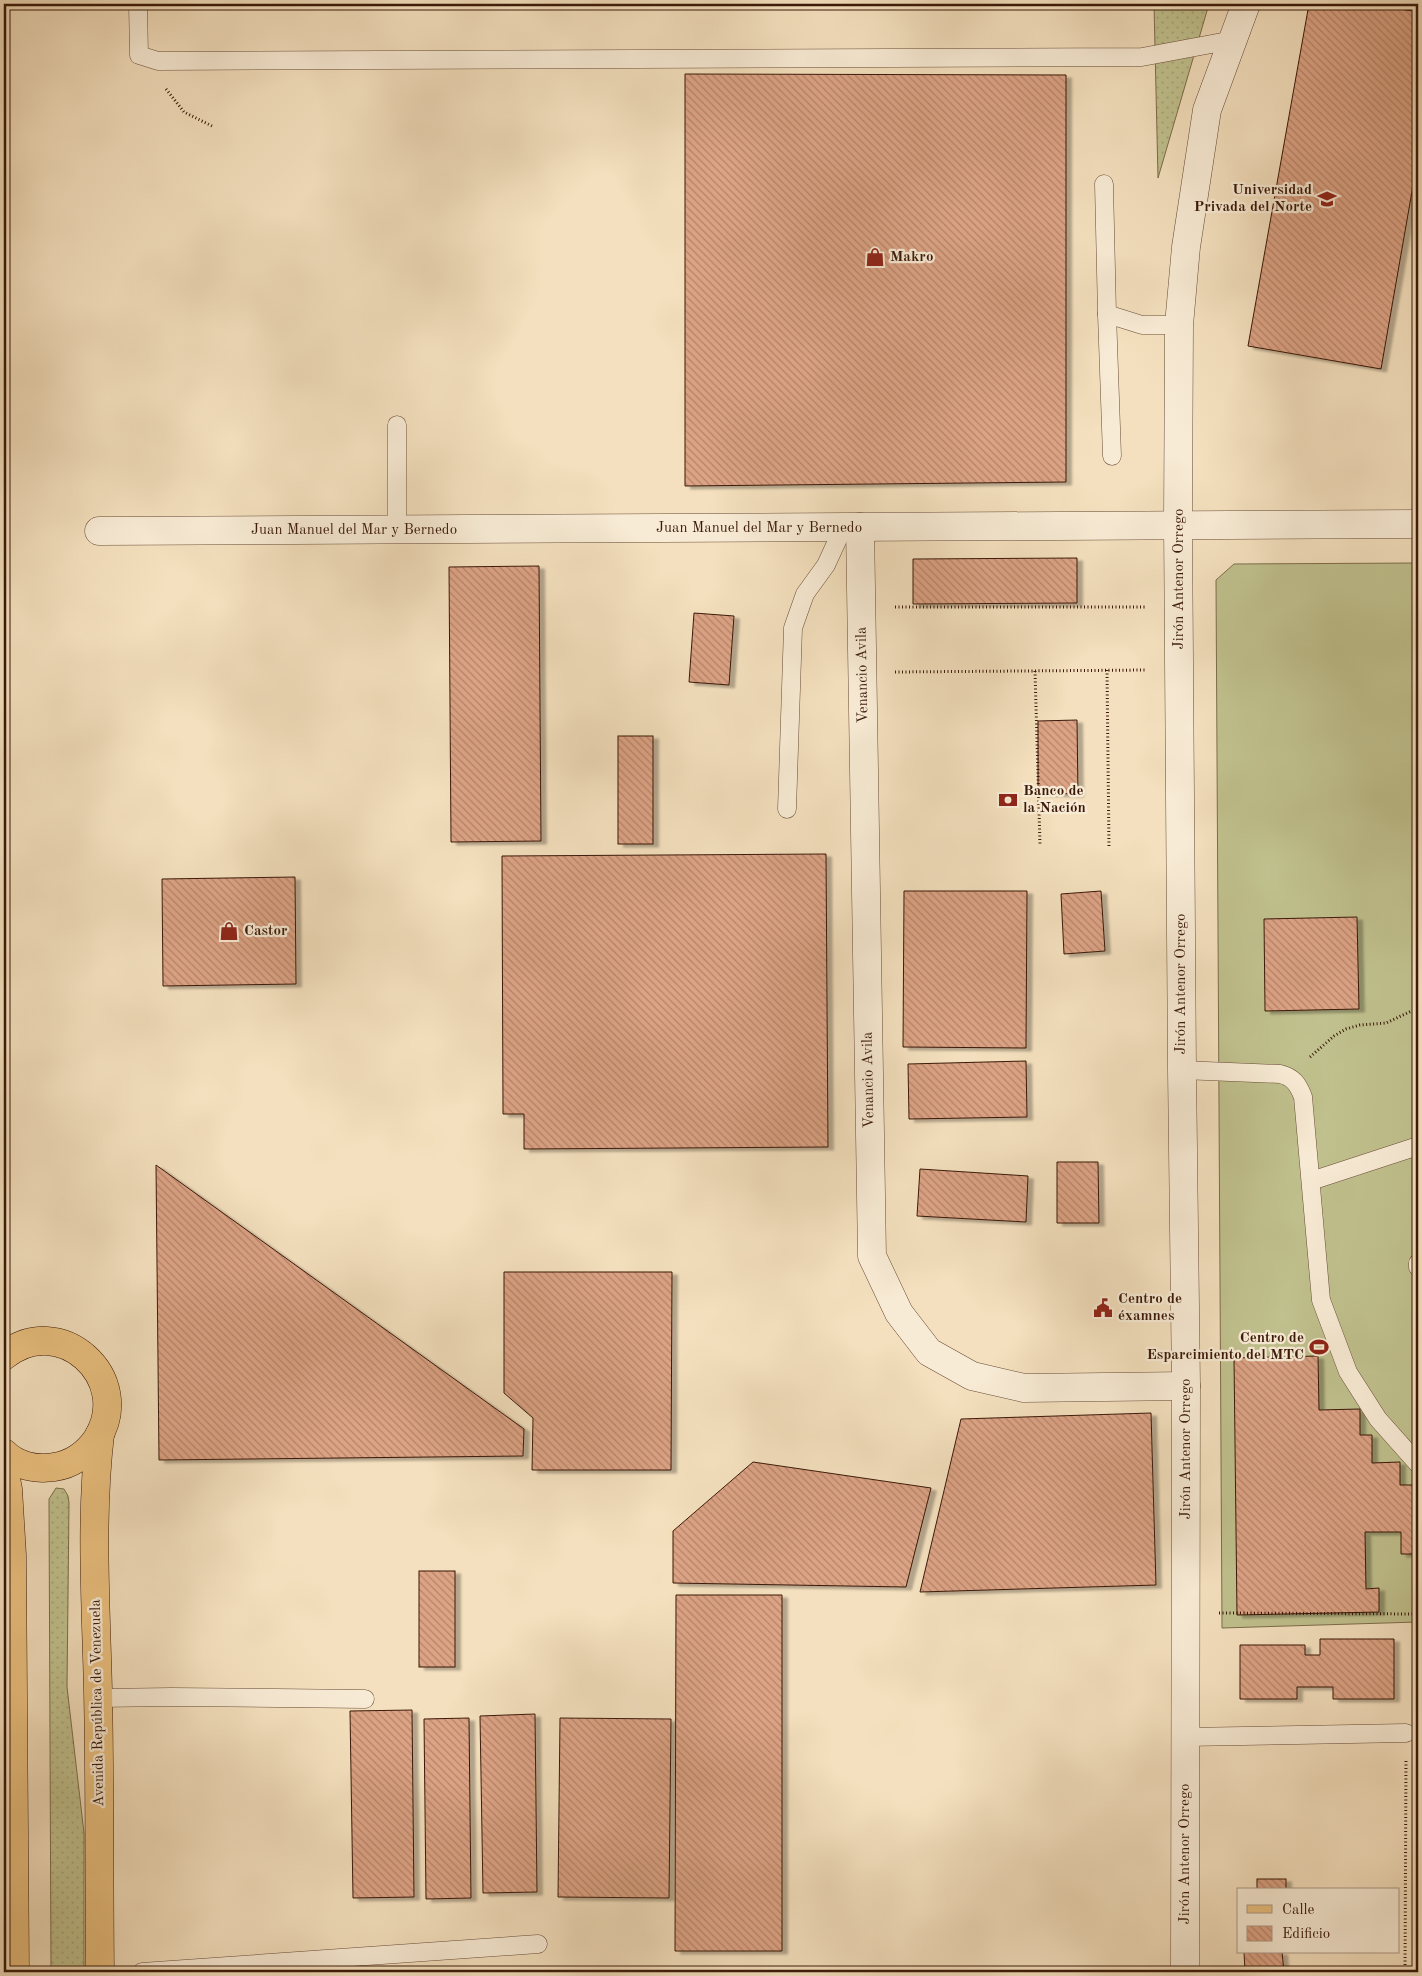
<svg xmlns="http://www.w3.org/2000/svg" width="1422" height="1976" font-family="'Old Standard TT',serif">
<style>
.grass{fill:url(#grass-dots);stroke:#7d6d4c}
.garden{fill:#c0c18e;stroke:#7d6d4c}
.building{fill:url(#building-back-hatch);stroke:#3a1909;filter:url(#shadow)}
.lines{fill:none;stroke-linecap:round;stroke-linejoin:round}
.lane-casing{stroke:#684b36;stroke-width:19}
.street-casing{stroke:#684b36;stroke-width:29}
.primary-casing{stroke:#3a1909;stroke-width:29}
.path{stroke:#3a1909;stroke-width:3;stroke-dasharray:1 2.5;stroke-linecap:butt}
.lane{stroke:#f8ebd5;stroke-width:18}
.street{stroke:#f8ebd5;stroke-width:28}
.primary{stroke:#eac07f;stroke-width:28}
.labels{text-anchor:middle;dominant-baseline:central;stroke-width:4.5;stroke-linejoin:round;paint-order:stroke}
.poi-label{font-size:15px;font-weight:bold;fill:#3a1909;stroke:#f8ebd5;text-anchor:start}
.street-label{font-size:15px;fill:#3a1909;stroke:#f8ebd5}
</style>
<defs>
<pattern id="grass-dots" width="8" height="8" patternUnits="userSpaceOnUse" patternTransform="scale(1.25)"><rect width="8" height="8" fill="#c0c18e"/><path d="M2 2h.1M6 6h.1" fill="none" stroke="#a6a579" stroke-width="1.8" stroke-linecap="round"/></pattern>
<pattern id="building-back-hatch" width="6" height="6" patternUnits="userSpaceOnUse" patternTransform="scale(1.25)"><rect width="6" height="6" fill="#dda385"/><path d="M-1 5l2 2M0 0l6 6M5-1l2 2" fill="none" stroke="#b4846b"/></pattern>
<filter id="shadow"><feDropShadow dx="5.5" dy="3" stdDeviation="1" flood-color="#0004"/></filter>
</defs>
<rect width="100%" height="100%" fill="#f4e0be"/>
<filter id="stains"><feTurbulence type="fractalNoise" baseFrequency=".004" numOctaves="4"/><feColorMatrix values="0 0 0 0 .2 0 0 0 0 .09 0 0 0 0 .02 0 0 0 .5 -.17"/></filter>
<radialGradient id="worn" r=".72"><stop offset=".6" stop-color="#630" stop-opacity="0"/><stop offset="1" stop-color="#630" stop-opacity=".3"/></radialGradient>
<g class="grass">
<polygon points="1154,4 1209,4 1158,178"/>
<polygon points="56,1488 64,1489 68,1496 69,1503 67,1687 84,1833 84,1972 51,1972 49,1499"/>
</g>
<polygon class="garden" points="1418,563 1418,1622 1222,1628 1216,580 1234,564"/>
<g class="building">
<polygon points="1309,4 1370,4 1418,12 1418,157 1381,369 1248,346"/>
<polygon points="685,74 1066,75 1066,482 685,486"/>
<polygon points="1077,558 1077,603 913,604 913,559"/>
<polygon points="539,566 541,841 451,842 449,567"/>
<polygon points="694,613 734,616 729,685 689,682"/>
<polygon points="1077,720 1078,794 1038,793 1038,721"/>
<rect x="618" y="736" width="35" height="108"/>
<polygon points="826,854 828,1147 524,1149 524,1114 503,1114 502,856"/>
<polygon points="295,877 296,984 163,986 162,879"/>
<polygon points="904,891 1027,891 1026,1048 903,1047"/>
<polygon points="1101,891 1105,951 1064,954 1061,894"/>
<polygon points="1357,917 1359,1009 1265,1011 1264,919"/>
<polygon points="1026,1061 1027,1117 909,1119 908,1064"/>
<polygon points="1057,1162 1098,1162 1099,1223 1057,1223"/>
<polygon points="156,1165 524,1429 523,1456 159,1460"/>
<polygon points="920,1169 1028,1176 1026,1222 917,1216"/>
<polygon points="504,1272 672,1272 671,1470 532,1470 533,1418 504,1393"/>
<polygon points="1318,1356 1319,1410 1360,1409 1360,1435 1372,1435 1372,1463 1400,1462 1400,1485 1418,1485 1418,1554 1401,1554 1401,1532 1365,1532 1366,1589 1379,1588 1379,1612 1237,1615 1234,1358"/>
<polygon points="1151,1413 1156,1585 920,1592 961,1419"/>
<polygon points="753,1462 931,1488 906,1587 673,1583 673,1531"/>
<rect x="419" y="1571" width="36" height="96"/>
<polygon points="676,1595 782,1595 782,1951 675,1951"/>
<polygon points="1320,1639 1394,1639 1394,1699 1333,1699 1333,1687 1297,1687 1297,1699 1240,1699 1240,1645 1305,1645 1305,1655 1320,1655"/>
<polygon points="412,1710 414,1897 353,1898 350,1711"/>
<polygon points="535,1714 537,1892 483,1893 480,1716"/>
<polygon points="469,1718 471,1898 426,1899 424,1719"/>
<polygon points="560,1718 671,1719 669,1898 558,1897"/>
<rect x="1257" y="1879" width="29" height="11"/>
<polygon points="1244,1952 1282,1952 1284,1972 1245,1972"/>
</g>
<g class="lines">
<g class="lane-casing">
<g id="lane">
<polyline points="138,4 139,55 158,61 1142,57 1233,40"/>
<polyline points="1104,184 1107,314 1142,325 1179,325"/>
<polyline points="1107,314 1112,456"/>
<polyline points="397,425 397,530"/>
<polyline points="787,809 793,628 805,594 826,565 843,528"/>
<path d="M 1182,1070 L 1280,1074 C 1293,1077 1298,1084 1303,1097 L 1321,1300 L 1348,1372 L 1378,1419 L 1418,1464"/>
<polyline points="1311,1181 1418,1146"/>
<polyline points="1418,1263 1418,1267"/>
<polyline points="98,1698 172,1697 365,1699"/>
<polyline points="1185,1737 1406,1733"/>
<polyline points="142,1972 538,1944"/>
</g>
</g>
<g class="street-casing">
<g id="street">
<polyline points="860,527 872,1256 899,1313 929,1352 972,1376 1024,1388 1186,1386"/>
<polyline points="99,531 1418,524"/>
<polyline points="1185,1972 1186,1386 1182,1070 1178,524 1179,325 1186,247 1207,110 1246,4"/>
</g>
</g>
<g class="primary-casing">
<g id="primary">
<path d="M 4,1356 C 59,1310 135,1378 97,1439 C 87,1454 71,1465 54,1467 C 36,1470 17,1466 4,1453"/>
<polyline points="4,1469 8,1489 12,1555 15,1972"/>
<path d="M 100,1972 C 99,1879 100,1785 98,1691 C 96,1606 90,1519 100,1434"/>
</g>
</g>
<g class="path">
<polyline points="166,89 184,112 212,126"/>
<polyline points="895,607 1146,607"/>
<polyline points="1107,670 1109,848"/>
<polyline points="1035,671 1040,845"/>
<polyline points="895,672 1147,670"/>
<polyline points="1310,1057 1334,1036 1346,1029 1360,1025 1386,1023 1418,1008"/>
<polyline points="1219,1613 1418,1614"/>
<polyline points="1405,1972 1406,1760"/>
</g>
<use href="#lane" class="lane"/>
<use href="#street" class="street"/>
<use href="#primary" class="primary"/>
</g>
<defs>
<g id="university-bare" transform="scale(1.5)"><path d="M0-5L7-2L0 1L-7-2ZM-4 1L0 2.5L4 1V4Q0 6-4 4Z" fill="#8f2418" stroke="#f8ebd5" stroke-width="2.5" paint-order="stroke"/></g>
<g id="shop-bare" transform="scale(1.5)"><path d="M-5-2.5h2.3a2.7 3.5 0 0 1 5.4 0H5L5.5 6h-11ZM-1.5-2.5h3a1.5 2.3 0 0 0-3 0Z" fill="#8f2418" stroke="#f8ebd5" stroke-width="2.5" paint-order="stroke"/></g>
<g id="bank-bare" transform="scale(1.5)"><path d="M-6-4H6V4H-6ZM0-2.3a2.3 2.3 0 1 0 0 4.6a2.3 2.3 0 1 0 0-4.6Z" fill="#8f2418" stroke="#f8ebd5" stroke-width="2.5" paint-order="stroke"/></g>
<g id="civic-bare" transform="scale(1.5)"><path d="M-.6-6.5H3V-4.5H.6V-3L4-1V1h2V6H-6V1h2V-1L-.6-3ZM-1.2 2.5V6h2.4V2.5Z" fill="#8f2418" stroke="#f8ebd5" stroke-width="2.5" paint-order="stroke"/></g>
<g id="stadium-bare" transform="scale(1.5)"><path d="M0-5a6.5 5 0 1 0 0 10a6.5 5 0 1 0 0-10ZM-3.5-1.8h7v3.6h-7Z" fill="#8f2418" stroke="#f8ebd5" stroke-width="2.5" paint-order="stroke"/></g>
</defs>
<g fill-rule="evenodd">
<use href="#university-bare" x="1327" y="199"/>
<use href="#shop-bare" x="875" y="257"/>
<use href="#bank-bare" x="1008" y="800"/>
<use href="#shop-bare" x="229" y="931"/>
<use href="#civic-bare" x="1103" y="1308"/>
<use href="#stadium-bare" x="1319" y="1347"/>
</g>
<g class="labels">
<g class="poi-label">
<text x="1312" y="190" text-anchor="end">Universidad<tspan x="1312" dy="17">Privada del Norte</tspan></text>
<text x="890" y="257">Makro</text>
<text x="1023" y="791">Banco de<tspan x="1023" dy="17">la Nación</tspan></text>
<text x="244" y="931">Castor</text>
<text x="1118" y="1299">Centro de<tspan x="1118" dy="17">éxamnes</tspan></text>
<text x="1304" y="1338" text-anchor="end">Centro de<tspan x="1304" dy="17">Esparcimiento del MTC</tspan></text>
</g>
<g class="street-label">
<text x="759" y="528">Juan Manuel del Mar y Bernedo</text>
<text x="354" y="530">Juan Manuel del Mar y Bernedo</text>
<text transform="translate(1179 579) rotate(-90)">Jirón Antenor Orrego</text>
<text transform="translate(863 675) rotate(-91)">Venancio Avila</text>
<text transform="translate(1181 984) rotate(-90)">Jirón Antenor Orrego</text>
<text transform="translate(869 1080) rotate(-91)">Venancio Avila</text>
<text transform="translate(1186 1449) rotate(-90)">Jirón Antenor Orrego</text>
<text transform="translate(98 1703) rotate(-91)">Avenida República de Venezuela</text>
<text transform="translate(1185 1854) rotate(-90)">Jirón Antenor Orrego</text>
</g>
</g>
<rect width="1422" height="1976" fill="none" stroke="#f4e0be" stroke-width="20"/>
<rect x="5" y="5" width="1412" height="1966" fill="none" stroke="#3a1909" stroke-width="2.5"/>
<rect x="10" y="10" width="1402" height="1956" fill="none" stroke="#3a1909"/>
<rect x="1237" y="1888" width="162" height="65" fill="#f8ebd5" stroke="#ac9783"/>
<rect x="1247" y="1905" width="25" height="8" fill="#eac07f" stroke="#ac9783"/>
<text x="1282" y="1914" font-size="15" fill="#3a1909">Calle</text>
<rect x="1247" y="1926" width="25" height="15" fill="url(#building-back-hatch)" stroke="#ac9783"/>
<text x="1282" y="1938" font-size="15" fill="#3a1909">Edificio</text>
<rect width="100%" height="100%" filter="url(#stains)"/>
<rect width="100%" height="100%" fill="url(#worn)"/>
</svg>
